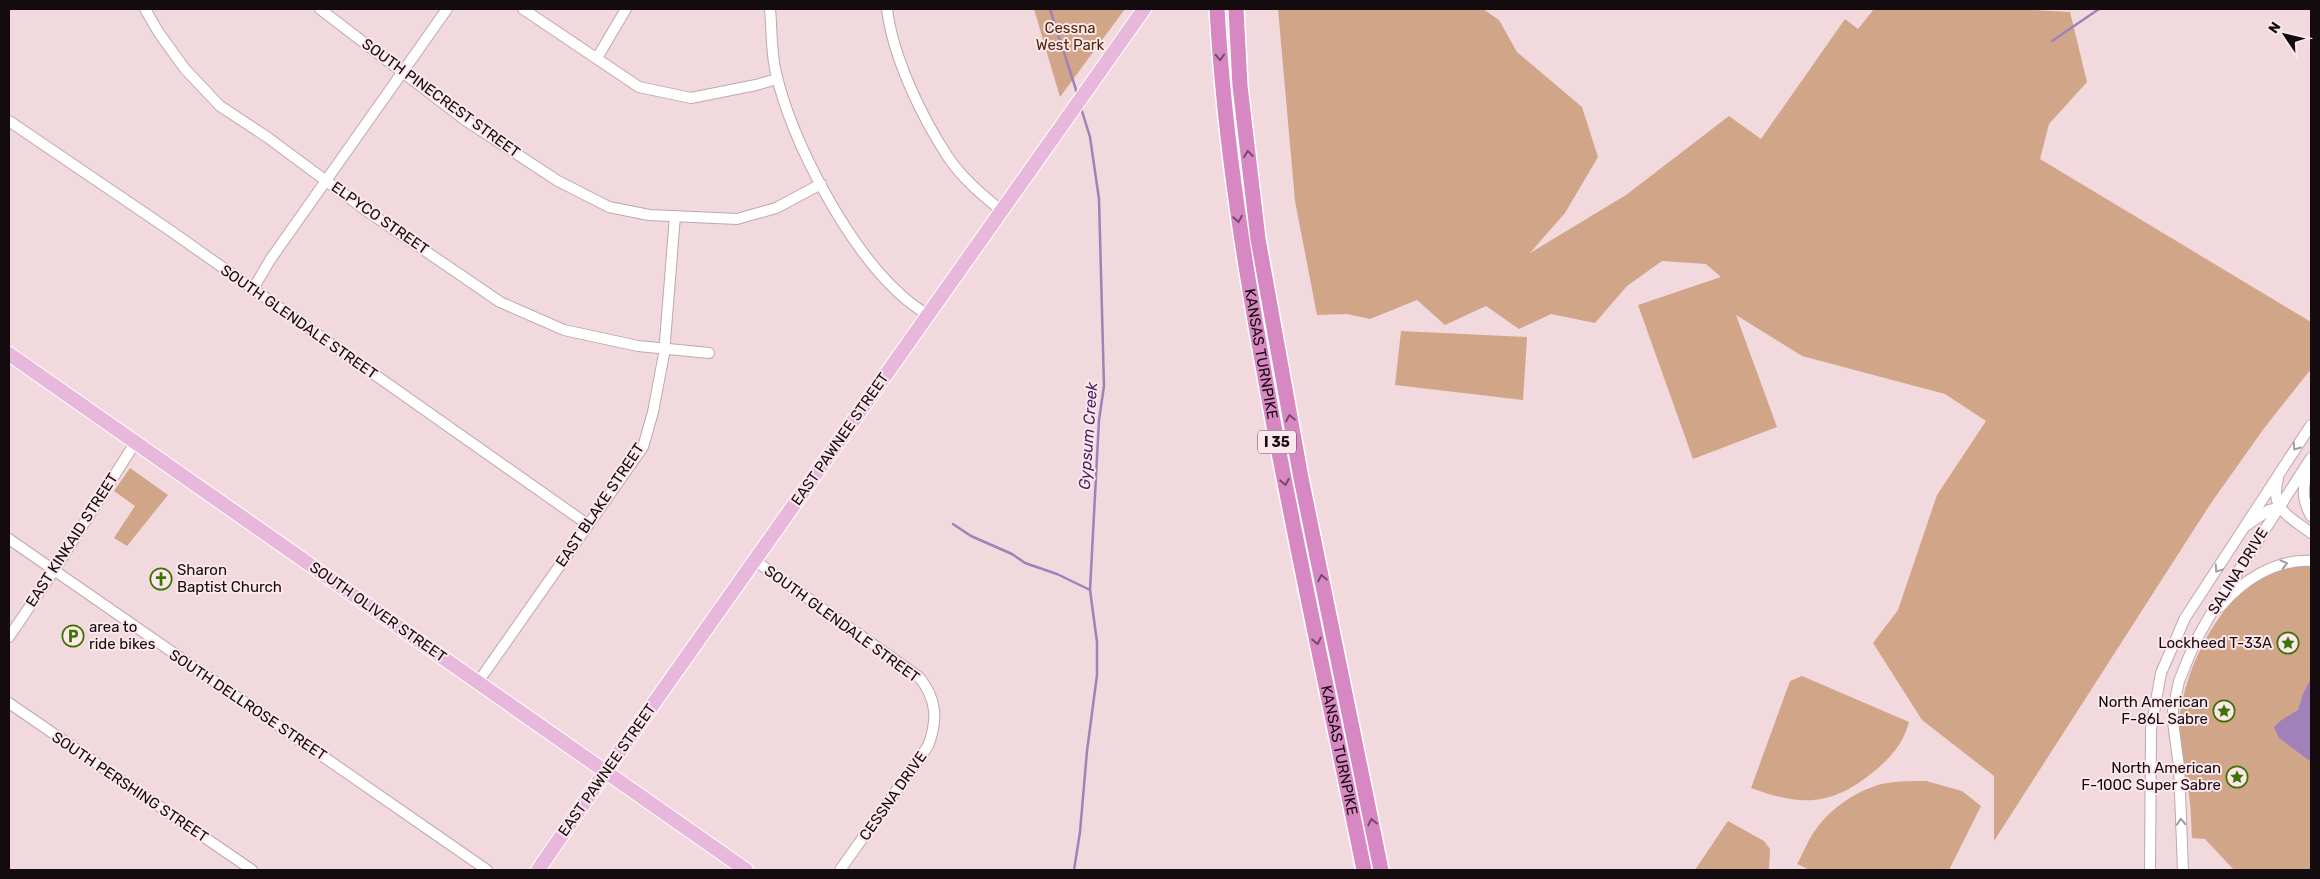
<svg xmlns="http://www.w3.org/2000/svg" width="2320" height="879" font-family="Rubik,sans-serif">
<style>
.green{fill:#d1a588}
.water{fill:#a182b8}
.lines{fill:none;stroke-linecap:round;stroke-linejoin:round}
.stream{stroke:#a182b8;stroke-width:2.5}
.minor-casing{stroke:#bfa7ac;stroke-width:12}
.major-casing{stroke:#fff;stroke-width:16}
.highway-casing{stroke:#fff;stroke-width:18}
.minor{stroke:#fff;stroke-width:10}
.major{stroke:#e7b8db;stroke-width:14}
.highway{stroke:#d788c3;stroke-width:15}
.oneway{stroke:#754a68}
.oneway2{stroke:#a19d9e}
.labels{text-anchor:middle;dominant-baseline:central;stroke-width:4;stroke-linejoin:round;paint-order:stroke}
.shield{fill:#fce7ec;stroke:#594d50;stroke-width:1}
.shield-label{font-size:14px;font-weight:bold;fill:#130b0d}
.park-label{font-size:15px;fill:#4e290a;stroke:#fce7ec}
.street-label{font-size:15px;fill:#130b0d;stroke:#fce7ec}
.poi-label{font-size:15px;fill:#130b0d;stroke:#fce7ec;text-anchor:end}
.water-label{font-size:16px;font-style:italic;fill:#4c2365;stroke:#fce7ec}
</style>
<rect width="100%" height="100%" fill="#f2d9de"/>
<g class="green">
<polygon points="1034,9 1125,9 1060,97"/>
<polygon points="1278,9 1483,9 1499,20 1517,52 1582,107 1598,157 1565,213 1530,253 1626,195 1729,116 1761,139 1845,19 1858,29 1874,9 2010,9 2070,12 2087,82 2049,124 2040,159 2311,322 2311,369 2265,427 2211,503 1994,841 1994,776 1922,720 1873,643 1898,610 1937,495 1986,421 1945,394 1802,356 1736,315 1777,427 1693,459 1638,305 1721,277 1706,264 1662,261 1627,286 1595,323 1551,314 1519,329 1486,306 1445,325 1417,300 1370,319 1347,314 1317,315 1295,201"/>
<polygon points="1401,331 1527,337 1523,400 1395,385"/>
<polygon points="130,468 168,495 127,546 114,538 135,506 114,491"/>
<path d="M 2311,566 L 2311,870 L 2234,870 L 2205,839 L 2192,838 C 2191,821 2191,804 2188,788 C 2185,771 2177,749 2178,732 C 2182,663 2232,563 2311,566 Z"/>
<path d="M 1802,676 L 1909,722 C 1904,741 1893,755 1878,768 C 1835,805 1804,808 1751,788 L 1790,681 Z"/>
<path d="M 1926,781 L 1962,791 L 1981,806 L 1949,870 L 1810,870 L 1797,864 C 1803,854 1807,842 1814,832 C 1829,809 1859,788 1887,783 C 1900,781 1913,781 1926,781 Z"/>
<polygon points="1728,821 1764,841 1770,849 1769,870 1695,870"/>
</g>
<polygon class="water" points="2311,678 2311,762 2279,738 2274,727 2280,721 2298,710 2303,694"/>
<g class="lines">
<g class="stream">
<polyline points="1050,9 1078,96"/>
<polyline points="2052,41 2099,9"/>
<polyline points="953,524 971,536 1012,554 1025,563 1057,574 1090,590"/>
<polyline points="1074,870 1080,832 1087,751 1097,675 1097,642 1090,590 1099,420 1104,386 1099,199 1090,137 1081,108"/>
</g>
<g class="minor-casing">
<g id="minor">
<polyline points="145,9 159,33 185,69 220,106 267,137 364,209 500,302 564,330 638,346 709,353"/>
<polyline points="320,9 465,120 558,181 609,207 649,215 737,219 776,208 821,184"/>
<polyline points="523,9 639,87 691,98 756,85 777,79"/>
<path d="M 770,9 C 772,30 771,53 776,73 C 792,142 847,246 900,294 C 908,302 918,308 927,315"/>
<path d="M 887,9 C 893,57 921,116 948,157 C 962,178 982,195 1002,211"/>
<polyline points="597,58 626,9"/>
<polyline points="9,121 168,229 587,524"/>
<polyline points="253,289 270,260 447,9"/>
<path d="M 2308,471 C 2302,488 2302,500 2311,516"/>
<path d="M 2278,479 C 2269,509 2290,517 2311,533"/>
<polyline points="2247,525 2269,510 2279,508"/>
<polyline points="9,539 487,870"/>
<path d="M 754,560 L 919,677 C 937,699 938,720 928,746 L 840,870"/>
<path d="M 2220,607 C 2243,580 2275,559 2311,561"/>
<polyline points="9,637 53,572 135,443"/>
<polyline points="478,682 643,447 653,412 664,354 675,216"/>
<polyline points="9,703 252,870"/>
<polyline points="2150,870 2151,729 2161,673 2185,618 2311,425"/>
<polyline points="2183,870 2179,767 2173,722 2173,710 2179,681 2195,642 2212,612 2311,458"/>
</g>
</g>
<g class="major-casing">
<g id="major">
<polyline points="9,354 746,870"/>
<polyline points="538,870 606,771 1144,9"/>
</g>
</g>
<g class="highway-casing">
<g id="highway">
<path id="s1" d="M 1217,9 C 1225,152 1248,286 1274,426 C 1302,575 1334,722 1364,870"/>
<polyline points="1236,9 1240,86 1258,239 1301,478 1381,870"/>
</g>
</g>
<use href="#minor" class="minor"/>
<use href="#major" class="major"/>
<use href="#highway" class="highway"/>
</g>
<defs><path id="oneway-chevron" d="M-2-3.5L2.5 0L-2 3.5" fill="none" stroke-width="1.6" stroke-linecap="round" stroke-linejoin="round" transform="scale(1.25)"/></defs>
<g class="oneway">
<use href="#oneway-chevron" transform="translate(1220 57) rotate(87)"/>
<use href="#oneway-chevron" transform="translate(1248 154) rotate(-97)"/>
<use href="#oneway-chevron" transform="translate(1238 219) rotate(81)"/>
<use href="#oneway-chevron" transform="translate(1290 418) rotate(-101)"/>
<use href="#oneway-chevron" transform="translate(1285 482) rotate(79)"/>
<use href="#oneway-chevron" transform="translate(1322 578) rotate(-102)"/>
<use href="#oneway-chevron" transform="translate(1317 641) rotate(78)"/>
<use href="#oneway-chevron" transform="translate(1372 822) rotate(-102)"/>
</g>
<g class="oneway2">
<use href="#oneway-chevron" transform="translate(2296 447) rotate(125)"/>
<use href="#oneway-chevron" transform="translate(2284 564) rotate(-15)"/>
<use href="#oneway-chevron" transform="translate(2218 569) rotate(124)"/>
<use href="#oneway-chevron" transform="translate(2181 822) rotate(-93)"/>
</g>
<defs>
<g id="church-ring" transform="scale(1.125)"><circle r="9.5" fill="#fce7ec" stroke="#3c7402" stroke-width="1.5"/><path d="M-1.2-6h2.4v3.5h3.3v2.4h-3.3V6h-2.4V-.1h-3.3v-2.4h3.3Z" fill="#3c7402"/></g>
<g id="parking-ring" transform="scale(1.125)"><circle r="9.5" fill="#fce7ec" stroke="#3c7402" stroke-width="1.5"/><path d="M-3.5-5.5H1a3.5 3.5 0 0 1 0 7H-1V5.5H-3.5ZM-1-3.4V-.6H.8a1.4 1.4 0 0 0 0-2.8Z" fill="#3c7402"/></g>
<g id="sight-ring" transform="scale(1.125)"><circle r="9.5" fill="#fce7ec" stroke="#3c7402" stroke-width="1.5"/><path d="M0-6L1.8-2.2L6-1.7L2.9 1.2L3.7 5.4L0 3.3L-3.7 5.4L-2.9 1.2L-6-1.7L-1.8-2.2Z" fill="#3c7402"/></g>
</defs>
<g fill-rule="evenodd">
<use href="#church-ring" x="161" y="579"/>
<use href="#parking-ring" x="73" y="636"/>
<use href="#sight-ring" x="2288" y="643"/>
<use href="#sight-ring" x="2224" y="711"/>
<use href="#sight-ring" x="2237" y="777"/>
</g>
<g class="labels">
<rect class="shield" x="1258" y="430.5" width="38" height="23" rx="4"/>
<g class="shield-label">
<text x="1277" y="442">I 35</text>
</g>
<g class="park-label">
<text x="1070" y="28">Cessna<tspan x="1070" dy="17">West Park</tspan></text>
</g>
<g class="street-label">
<text transform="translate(441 98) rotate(36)">SOUTH PINECREST STREET</text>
<text transform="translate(380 218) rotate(35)">ELPYCO STREET</text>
<text transform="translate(299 322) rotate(35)">SOUTH GLENDALE STREET</text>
<text stroke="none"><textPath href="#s1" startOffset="348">KANSAS TURNPIKE</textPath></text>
<text transform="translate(840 439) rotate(-55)">EAST PAWNEE STREET</text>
<text transform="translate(600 505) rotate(-56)">EAST BLAKE STREET</text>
<text transform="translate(72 540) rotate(-57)">EAST KINKAID STREET</text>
<text transform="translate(2238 571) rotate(-58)">SALINA DRIVE</text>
<text transform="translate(378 612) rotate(35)">SOUTH OLIVER STREET</text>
<text transform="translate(842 624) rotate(36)">SOUTH GLENDALE STREET</text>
<text transform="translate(248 705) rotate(34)">SOUTH DELLROSE STREET</text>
<text stroke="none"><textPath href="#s1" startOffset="752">KANSAS TURNPIKE</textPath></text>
<text transform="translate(607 770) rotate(-55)">EAST PAWNEE STREET</text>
<text transform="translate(130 787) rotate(34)">SOUTH PERSHING STREET</text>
<text transform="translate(893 796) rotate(-55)">CESSNA DRIVE</text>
</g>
<g class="poi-label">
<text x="177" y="570" text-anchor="start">Sharon<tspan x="177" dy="17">Baptist Church</tspan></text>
<text x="89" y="627" text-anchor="start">area to<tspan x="89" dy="17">ride bikes</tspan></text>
<text x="2272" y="643">Lockheed T-33A</text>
<text x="2208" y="702">North American<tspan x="2208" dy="17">F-86L Sabre</tspan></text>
<text x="2221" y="768">North American<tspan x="2221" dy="17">F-100C Super Sabre</tspan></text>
</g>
<g class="water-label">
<text transform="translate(1088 436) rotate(-86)">Gypsum Creek</text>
</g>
</g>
<rect width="2320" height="879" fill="none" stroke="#130b0d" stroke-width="20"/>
<g transform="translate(2285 35) rotate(305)" stroke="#fce7ec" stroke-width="4" paint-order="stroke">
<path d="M0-4L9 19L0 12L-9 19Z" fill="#130b0d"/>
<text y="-8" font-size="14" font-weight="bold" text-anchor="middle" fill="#130b0d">N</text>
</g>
</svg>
